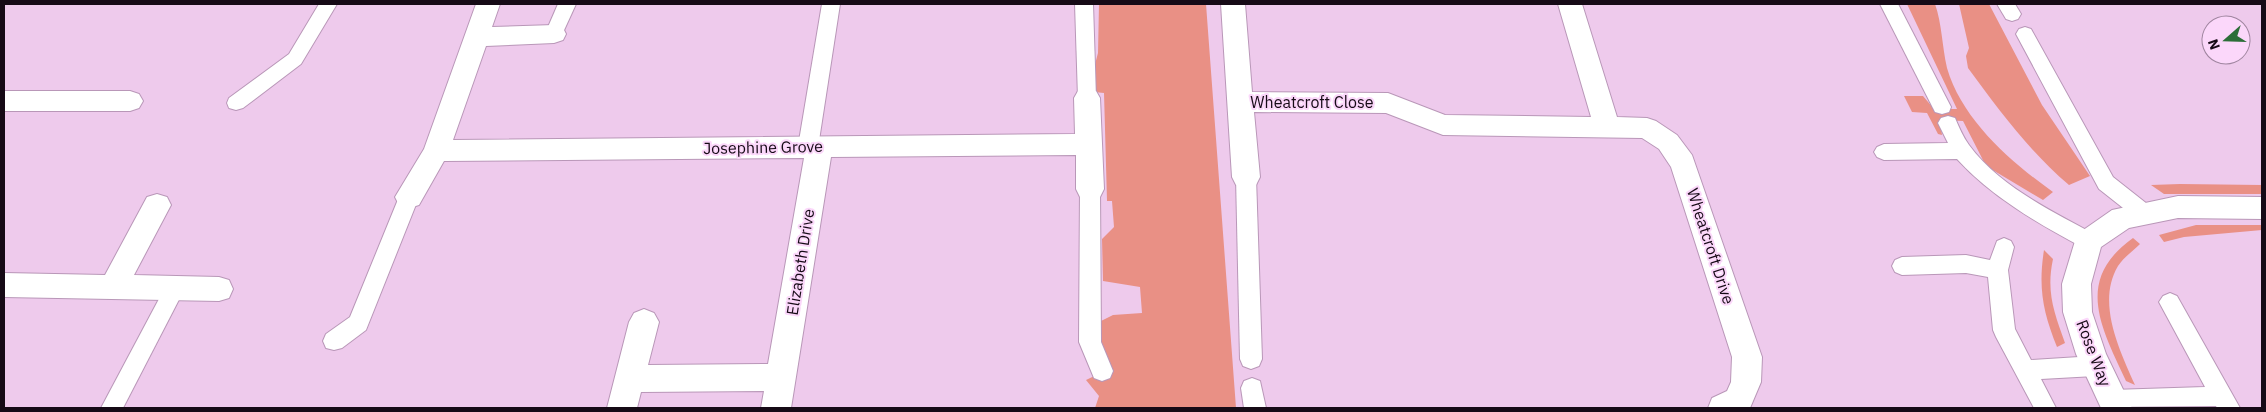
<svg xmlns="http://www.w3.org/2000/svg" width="2266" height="412" font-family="'IBM Plex Sans',sans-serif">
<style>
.green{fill:#e99085}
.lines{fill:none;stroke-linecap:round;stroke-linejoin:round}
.service-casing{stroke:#b997b8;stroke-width:2}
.minor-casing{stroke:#b997b8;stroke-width:2}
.service{fill:#fff;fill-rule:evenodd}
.minor{fill:#fff;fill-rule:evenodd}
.labels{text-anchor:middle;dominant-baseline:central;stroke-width:4;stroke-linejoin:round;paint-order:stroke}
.street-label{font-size:16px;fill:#160a16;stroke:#fbd7fa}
</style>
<rect width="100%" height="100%" fill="#eecaec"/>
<g class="green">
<polygon points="1099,4 1206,4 1236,408 1095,408 1099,396 1086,380 1109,369 1100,357 1099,322 1113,315 1142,313 1140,287 1103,281 1102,239 1114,227 1112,201 1107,201 1104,93 1094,92 1094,68 1098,53"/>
<path d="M 1907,4 L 1935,4 C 1942,24 1942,46 1947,68 C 1962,120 2011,162 2053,192 L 2043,200 L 1986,166 L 1963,121 L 1940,120 L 1942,135 L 1938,134 L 1927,113 L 1912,112 L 1904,96 L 1923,96 L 1934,109 L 1957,109 Z"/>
<path d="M 1959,4 L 1989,4 L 2042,105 L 2090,176 L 2069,185 C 2029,151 1999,110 1968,68 L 1966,56 L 1969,48 Z"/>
<polygon points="2180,184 2262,185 2262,194 2164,194 2151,185"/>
<polygon points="2196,225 2262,225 2262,230 2184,237 2164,242 2159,235"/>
<path d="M 2133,238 L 2140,244 C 2133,251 2124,257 2118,266 C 2096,303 2120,351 2135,385 L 2126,381 C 2101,327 2074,280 2133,238 Z"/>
<path d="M 2044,250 L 2053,259 C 2046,292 2054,312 2065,343 L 2057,347 C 2043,312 2038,288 2044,250 Z"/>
</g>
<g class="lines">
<g class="service-casing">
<g id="service">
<polygon points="319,4 337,4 301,64 243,108 236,110 229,108 227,103 229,98 289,54"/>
<polygon points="558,4 576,4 560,39 554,41 548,39 545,34"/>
<polygon points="822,4 840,4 818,147 815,152 808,155 801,152 798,147"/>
<polygon points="1075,4 1093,4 1096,98 1094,103 1087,105 1080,103 1078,98"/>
<polygon points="1880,4 1898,4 1951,107 1949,112 1942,114 1935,112"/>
<polygon points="1997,4 2015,4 2021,14 2018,19 2012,21 2006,19"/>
<polygon points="2025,27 2031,29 2113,177 2151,207 2154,213 2151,219 2144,221 2137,219 2099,189 2016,34 2019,29"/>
<path d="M 1948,116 L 1955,118 C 1959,127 1963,137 1969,145 C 1999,186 2053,212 2096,235 L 2099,241 L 2096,247 L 2089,250 L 2082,247 C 2037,223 1992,197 1957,159 L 1884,160 L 1877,157 L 1874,152 L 1877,147 L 1884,144 L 1948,143 L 1938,123 L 1941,118 Z"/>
<polygon points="1246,169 1253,171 1256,177 1262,359 1259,366 1251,369 1243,366 1240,359 1236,177 1239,171"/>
<polygon points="1090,181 1097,183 1100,189 1101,342 1113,371 1110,378 1102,381 1094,378 1079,342 1080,189 1083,183"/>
<polygon points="409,189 416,191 419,197 366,330 342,348 334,350 326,348 323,341 326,334 350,317 399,197 402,191"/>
<polygon points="2004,238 2011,241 2014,247 2008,270 2015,329 2031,360 2095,356 2103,359 2106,366 2103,373 2095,376 2041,379 2056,408 2034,408 1996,337 1993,330 1988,277 1966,273 1902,275 1895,272 1892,266 1895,260 1902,257 1966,255 1990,260 1997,241"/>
<polygon points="175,279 182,282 185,288 123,408 101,408 168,282"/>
<polygon points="2170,293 2177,296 2240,408 2217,408 2216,406 2104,407 2101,400 2104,393 2112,390 2205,387 2159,302 2163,296"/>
<polygon points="1252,378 1260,381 1266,408 1244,408 1241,388 1244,381"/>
</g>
</g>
<g class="minor-casing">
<g id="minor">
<polygon points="476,4 500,4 492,27 554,25 563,28 566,34 563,40 554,43 486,46 453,140 1075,134 1074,98 1078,91 1087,88 1096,91 1100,98 1104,189 1100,197 1090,200 1080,197 1076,189 1076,155 831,157 791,408 761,408 764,391 641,392 637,408 607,408 629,322 634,313 644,309 654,313 659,322 648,365 768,364 804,158 444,161 419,205 409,208 399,205 395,197 424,149"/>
<polygon points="1221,4 1245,4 1252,92 1388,93 1445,115 1591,117 1558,4 1582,4 1617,117 1647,118 1656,121 1677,135 1692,155 1762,357 1761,382 1750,408 1708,408 1712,398 1727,391 1731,382 1732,357 1671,167 1659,149 1642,138 1443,135 1386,113 1254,112 1260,177 1256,185 1246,188 1236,185 1232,177"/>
<polygon points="4,91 130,91 139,94 143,101 139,108 130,111 4,111"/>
<polygon points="157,194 167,197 171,205 134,275 219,277 229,280 233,289 229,298 219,301 4,297 4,273 105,275 147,197"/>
<polygon points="2178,196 2262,197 2262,219 2178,218 2129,228 2101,247 2091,284 2092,312 2106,354 2132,408 2101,408 2076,354 2063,312 2062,284 2075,241 2079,233 2112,210"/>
</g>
</g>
<use href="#service" class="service"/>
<use href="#minor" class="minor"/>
</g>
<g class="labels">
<g class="street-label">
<text x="1312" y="102">Wheatcroft Close</text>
<text transform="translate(763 147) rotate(-1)">Josephine Grove</text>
<text transform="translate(1711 246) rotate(72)">Wheatcroft Drive</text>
<text transform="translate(800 262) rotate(-81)">Elizabeth Drive</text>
<text transform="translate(2094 353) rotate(69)">Rose Way</text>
</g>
</g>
<rect width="2266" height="412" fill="none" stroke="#160a16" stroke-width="10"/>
<g transform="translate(2226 40) rotate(250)"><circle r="24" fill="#fbd7fa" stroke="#9f859f"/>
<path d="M0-4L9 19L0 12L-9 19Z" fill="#2c6e38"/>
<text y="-8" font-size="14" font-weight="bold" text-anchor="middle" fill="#160a16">N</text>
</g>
</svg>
